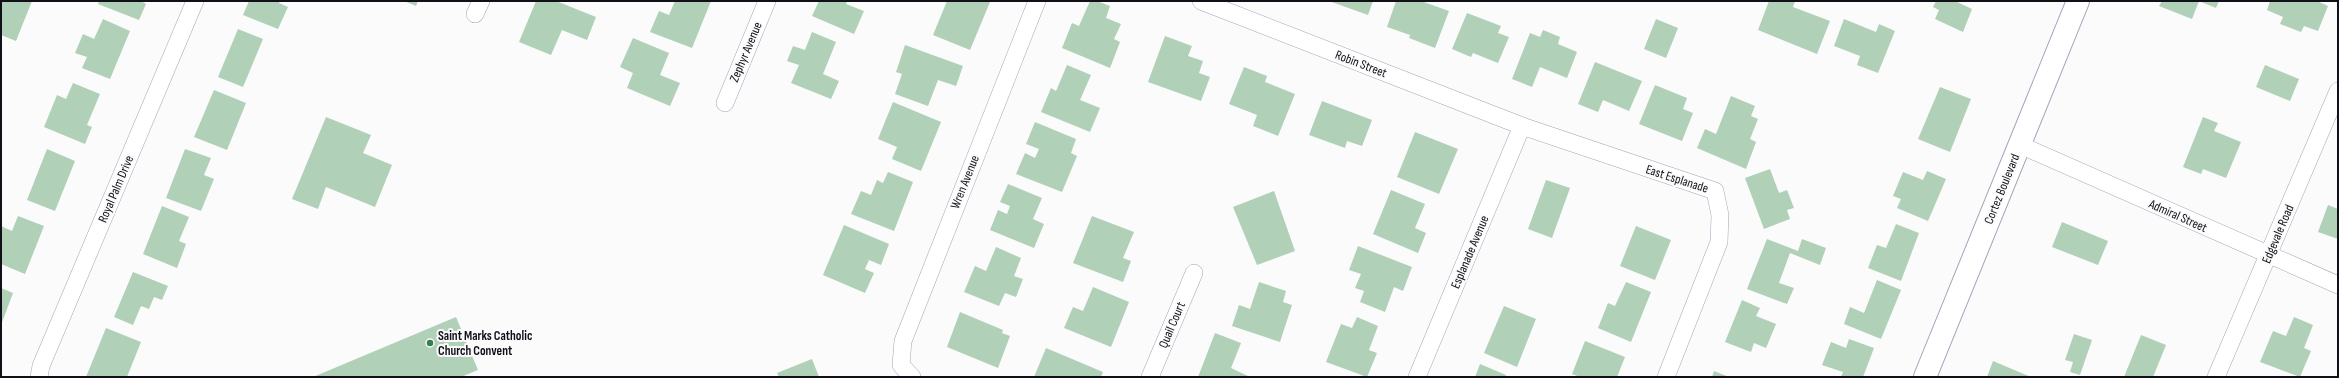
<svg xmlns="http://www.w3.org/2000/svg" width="2339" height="378" font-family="'Sofia Sans Condensed',sans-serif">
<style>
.building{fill:#b1d0b8}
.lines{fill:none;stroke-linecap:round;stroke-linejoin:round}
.street-casing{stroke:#a7a2bc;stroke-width:18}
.secondary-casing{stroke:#a7a2bc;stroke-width:24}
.street{stroke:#fff;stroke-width:17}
.secondary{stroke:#fff;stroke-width:22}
.poi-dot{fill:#33804e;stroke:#fbfbfb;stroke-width:1.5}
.labels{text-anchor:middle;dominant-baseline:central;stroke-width:4;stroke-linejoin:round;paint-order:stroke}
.street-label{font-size:13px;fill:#111019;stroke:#fbfbfb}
.poi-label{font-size:13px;font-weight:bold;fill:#111019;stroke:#fbfbfb;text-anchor:start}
</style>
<rect width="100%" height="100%" fill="#fbfbfb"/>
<g class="building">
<polygon points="1,1 32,1 16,41 1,35"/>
<polygon points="99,1 141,1 146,4 139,20 98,4"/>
<polygon points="249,1 280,1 279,3 288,7 278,29 243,15"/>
<polygon points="404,1 418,1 416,6"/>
<polygon points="536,1 556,1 596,17 587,40 562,30 551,55 519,42"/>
<polygon points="675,1 711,1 692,48 650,32 659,11 669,15"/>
<polygon points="819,1 847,1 846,4 864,11 854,34 812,16"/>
<polygon points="947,1 990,2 970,50 933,35"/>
<polygon points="1090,1 1097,1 1110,6 1106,18 1121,24 1114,39 1120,42 1110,68 1062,48 1072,23 1079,26"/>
<polygon points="1329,1 1373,1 1368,15"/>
<polygon points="1396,1 1421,1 1449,11 1435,48 1409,38 1410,35 1387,27"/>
<polygon points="1769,1 1795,1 1793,7 1830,21 1817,54 1758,30"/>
<polygon points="1936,1 1955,1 1972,9 1963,32 1935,19 1939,10 1933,7"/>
<polygon points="2162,1 2219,1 2216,8 2199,1 2192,19 2159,6"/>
<polygon points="2270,1 2317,1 2328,6 2318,31 2304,26 2301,32 2280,24 2283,17 2267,10"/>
<polygon points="1467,13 1501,26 1498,33 1509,37 1498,63 1473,53 1471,57 1452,49"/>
<polygon points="103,19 130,31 110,79 82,68 87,57 75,53 83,34 94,39"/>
<polygon points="1656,19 1678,28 1666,58 1644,49"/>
<polygon points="1844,19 1876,32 1879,24 1895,31 1878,73 1857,65 1860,56 1834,46"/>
<polygon points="238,29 263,39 243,87 218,77"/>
<polygon points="1543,30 1560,37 1558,44 1577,52 1567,78 1540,67 1532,87 1512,79 1530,33 1540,37"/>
<polygon points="812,32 836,42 823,74 839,81 831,99 791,83 799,65 787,61 793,46 805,50"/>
<polygon points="1165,36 1192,46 1188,56 1203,61 1199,73 1210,77 1201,101 1148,82"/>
<polygon points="633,38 669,53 660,75 680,83 670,106 627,88 633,73 620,67"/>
<polygon points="905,45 963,66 956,86 938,80 928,106 895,94 902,74 896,72"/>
<polygon points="1595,62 1642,81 1629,111 1603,100 1598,112 1578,104"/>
<polygon points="1067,65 1091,75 1080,100 1100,108 1090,132 1041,112 1051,88 1056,91"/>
<polygon points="2265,65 2299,79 2290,101 2256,87"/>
<polygon points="1244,67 1267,76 1265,82 1295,94 1278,136 1253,126 1257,115 1229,104"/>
<polygon points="73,83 100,94 87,125 92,127 85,144 44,127 57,95 66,99"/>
<polygon points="1655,85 1687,98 1683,109 1693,113 1682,141 1639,124"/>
<polygon points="1940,87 1971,99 1950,152 1918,139"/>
<polygon points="214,90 246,103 227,150 194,137"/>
<polygon points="1731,96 1755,106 1751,116 1758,119 1750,139 1756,142 1746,169 1697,148 1705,129 1716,134"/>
<polygon points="1322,101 1372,120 1362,146 1347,141 1345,148 1309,135"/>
<polygon points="893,102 941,122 921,171 892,159 897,147 878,139"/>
<polygon points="326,117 371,135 363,153 392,165 375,207 326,187 318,209 292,199"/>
<polygon points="2203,117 2218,123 2214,131 2241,142 2226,178 2203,169 2201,174 2183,167"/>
<polygon points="1035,122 1076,139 1071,153 1077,156 1062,192 1016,174 1025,153 1035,158 1039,149 1026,144"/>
<polygon points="1415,132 1458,149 1439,194 1397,177"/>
<polygon points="47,149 75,161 55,211 27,200"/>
<polygon points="185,149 211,158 204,175 214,179 201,211 166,198"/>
<polygon points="1770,169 1779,193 1787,190 1794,208 1787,210 1790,219 1764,229 1745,178"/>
<polygon points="1927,171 1946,179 1928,221 1897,208 1901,199 1893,196 1903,172 1923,180"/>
<polygon points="888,172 913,182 894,231 851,214 861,191 871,195 877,180 883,183"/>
<polygon points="1546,180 1570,188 1552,238 1528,229"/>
<polygon points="1008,184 1042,198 1033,219 1044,224 1034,248 990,230 998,210 1007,214 1010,206 1000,202"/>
<polygon points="1391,190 1425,204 1415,228 1426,233 1418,253 1373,234"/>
<polygon points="1274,191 1295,251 1257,265 1233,207"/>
<polygon points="2328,205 2338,209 2338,239 2318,232"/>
<polygon points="162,206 189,217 179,241 186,244 177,268 143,254"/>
<polygon points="18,216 44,226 25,274 1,264 1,226 12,231"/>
<polygon points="1092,216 1134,232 1123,258 1131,261 1123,282 1073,263"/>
<polygon points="2062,222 2108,241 2098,265 2052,247"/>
<polygon points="1896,224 1919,233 1901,281 1868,268 1877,245 1886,248"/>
<polygon points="844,225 889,244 881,265 869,260 865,269 874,273 865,293 823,275"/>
<polygon points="1636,226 1671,240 1655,280 1620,266"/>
<polygon points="1767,239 1798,251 1802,239 1826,248 1820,265 1790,253 1779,283 1794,288 1787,304 1747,289"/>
<polygon points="1358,246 1412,267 1403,291 1394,287 1385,312 1360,302 1364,291 1355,288 1361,274 1349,270"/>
<polygon points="996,247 1021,258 1014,276 1023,279 1016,297 1005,293 999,306 964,292 975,266 986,271"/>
<polygon points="133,272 168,286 162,300 154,297 149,309 141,306 133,325 114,317"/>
<polygon points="1877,280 1901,290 1881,339 1844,324 1850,307 1864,313"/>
<polygon points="1259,282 1286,291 1283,302 1292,305 1280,342 1232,326 1239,305 1250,309"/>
<polygon points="1626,282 1651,292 1631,342 1598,328 1608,303 1615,306"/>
<polygon points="1093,287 1129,302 1111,347 1064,328 1073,307 1083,311"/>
<polygon points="1,288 13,293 1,325"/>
<polygon points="1742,300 1760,308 1756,316 1776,324 1766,348 1754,343 1751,352 1725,342"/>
<polygon points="1504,306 1536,319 1517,367 1484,353"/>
<polygon points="960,312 1003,330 1002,333 1010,336 998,368 947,347"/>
<polygon points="456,317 478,370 461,377 313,377"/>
<polygon points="1357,317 1378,326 1369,350 1377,353 1367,377 1326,362 1341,324 1352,328"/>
<polygon points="2294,317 2313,325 2304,348 2311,351 2300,377 2260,362 2273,331 2286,336"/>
<polygon points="106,328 141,342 127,377 86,377"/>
<polygon points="1215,333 1241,343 1231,368 1250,377 1198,377"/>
<polygon points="2074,334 2092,340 2080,375 2070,372 2073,362 2065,360"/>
<polygon points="2141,335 2166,345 2153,377 2124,377"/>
<polygon points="1849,339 1874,348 1863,377 1841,377 1843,372 1822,365 1831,342 1846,348"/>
<polygon points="1585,341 1625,357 1617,377 1580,377 1572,374"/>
<polygon points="1046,348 1103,372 1101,377 1034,377"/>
<polygon points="812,359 819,377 779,377 777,373"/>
<polygon points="1993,361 2031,377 1987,377"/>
<polygon points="1480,364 1506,375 1505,377 1475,377"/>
<polygon points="1714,371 1729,377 1712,377"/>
</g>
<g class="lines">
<g class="street-casing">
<g id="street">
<polyline points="1201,1 1522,126 1715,191 1720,215 1719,242 1666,377"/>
<polyline points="475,14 481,1"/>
<polyline points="725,103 767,1"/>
<polyline points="2020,145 2338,285"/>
<polyline points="39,377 41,366 195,1"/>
<polyline points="912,377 901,365 903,341 1037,1"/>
<polyline points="1150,377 1194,273"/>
<polyline points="1417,377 1522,126"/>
<polyline points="2216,377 2338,91"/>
</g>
</g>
<g class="secondary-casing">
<polyline id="secondary" points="1925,377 2078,1"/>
</g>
<use href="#street" class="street"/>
<use href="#secondary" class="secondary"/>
</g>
<circle class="poi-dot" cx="430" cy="343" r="4"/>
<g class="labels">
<g class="street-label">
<text transform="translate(746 52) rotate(-67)">Zephyr Avenue</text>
<text transform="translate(1361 64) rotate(21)">Robin Street</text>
<text transform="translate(1677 179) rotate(18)">East Esplanade</text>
<text transform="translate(965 182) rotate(-68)">Wren Avenue</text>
<text transform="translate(116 189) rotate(-67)">Royal Palm Drive</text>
<text transform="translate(2002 189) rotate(-68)">Cortez Boulevard</text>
<text transform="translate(2178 216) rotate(24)">Admiral Street</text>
<text transform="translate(2278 234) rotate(-67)">Edgevale Road</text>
<text transform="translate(1470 252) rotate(-67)">Esplanade Avenue</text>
<text transform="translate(1172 325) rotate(-67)">Quail Court</text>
</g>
<g class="poi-label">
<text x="438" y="336">Saint Marks Catholic<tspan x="438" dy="15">Church Convent</tspan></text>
</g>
</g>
<rect width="2339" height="378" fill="none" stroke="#111019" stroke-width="4"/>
</svg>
